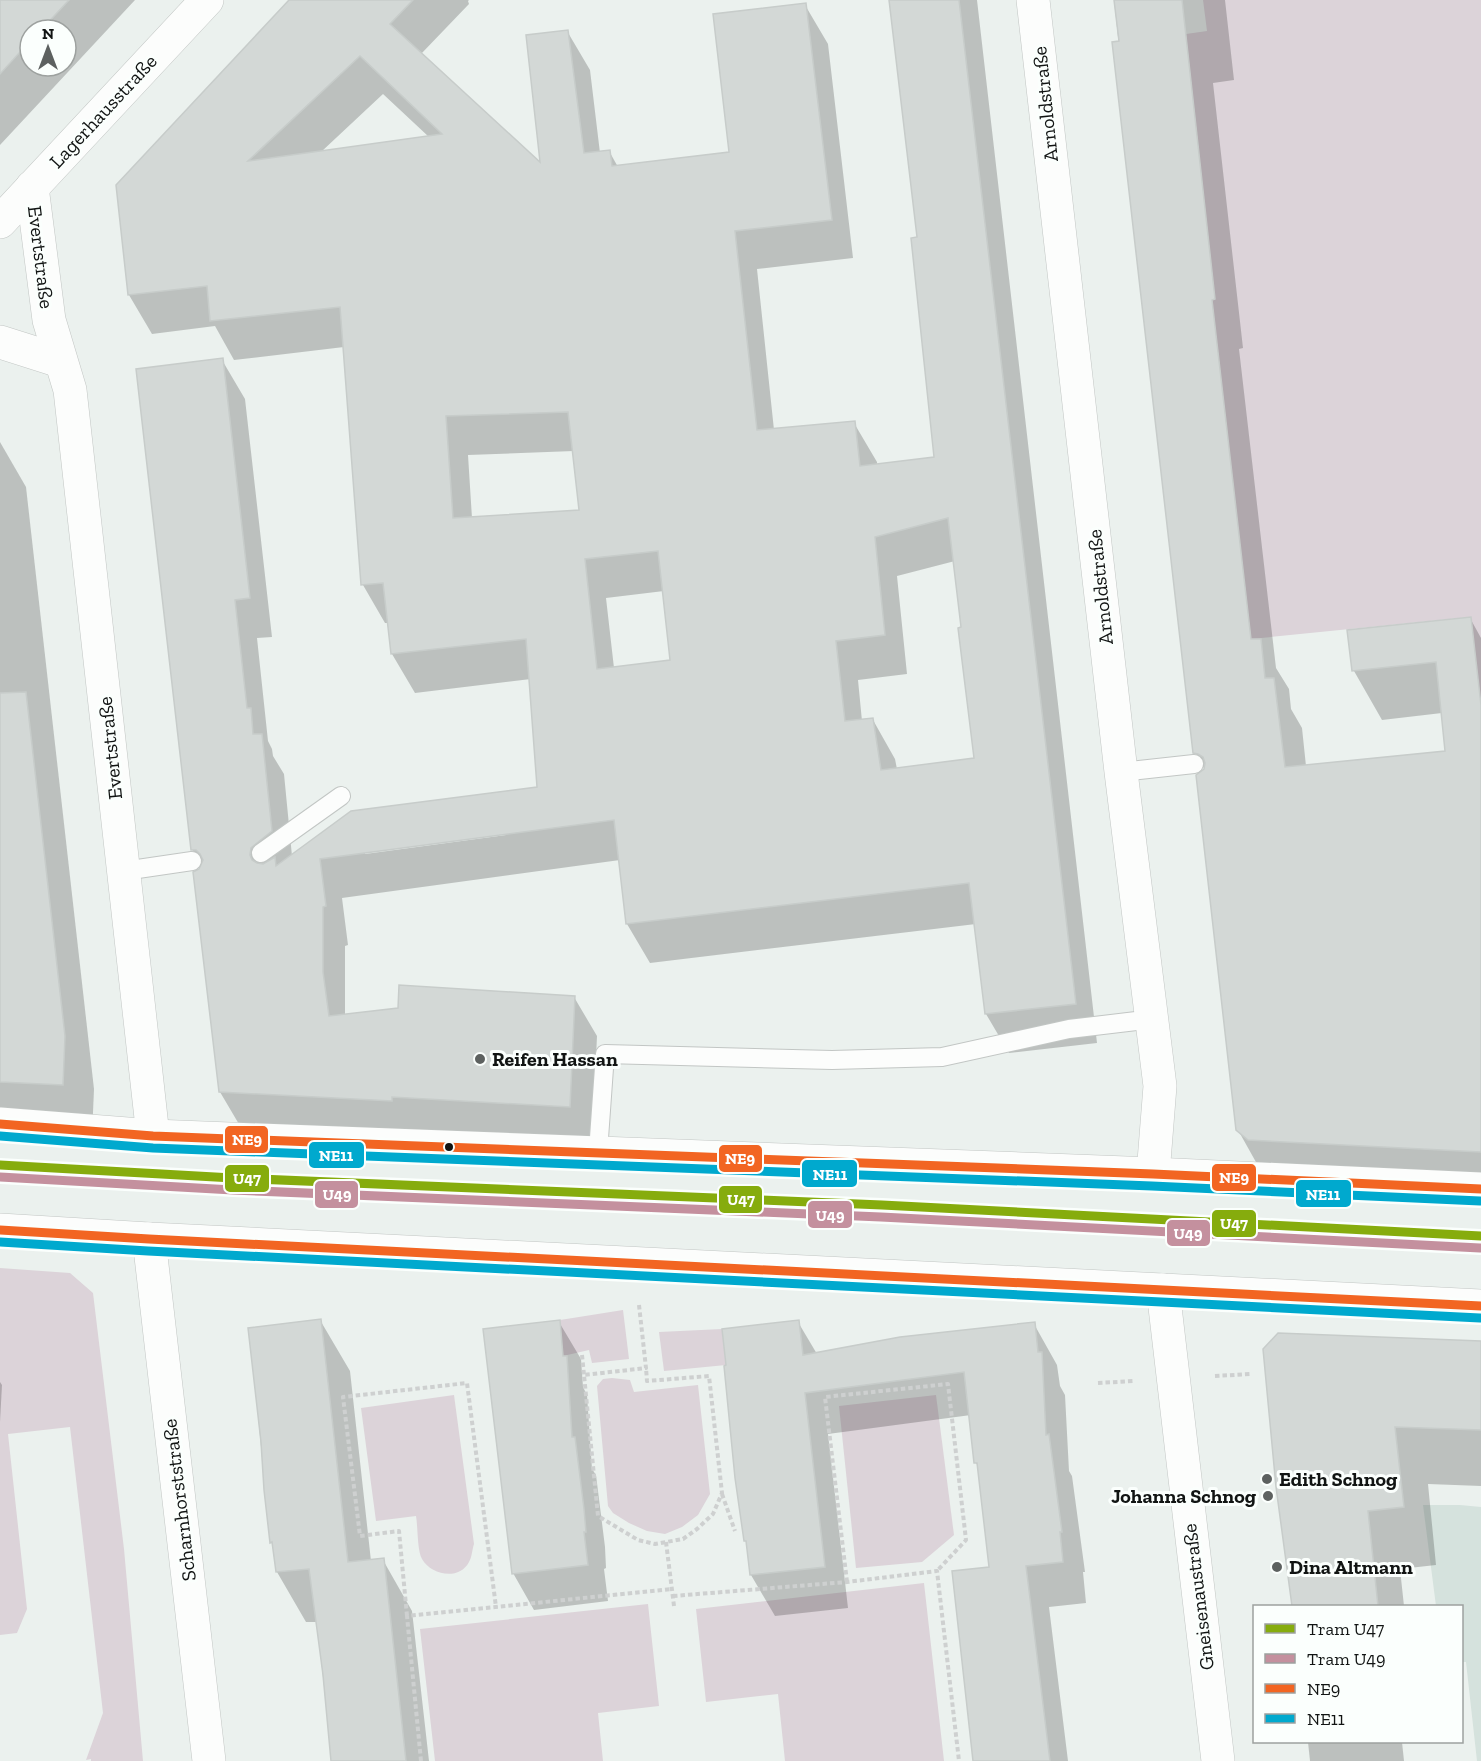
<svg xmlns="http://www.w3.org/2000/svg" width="1481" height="1761" font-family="'Zilla Slab',serif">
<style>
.built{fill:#d5e2dd}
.green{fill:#dcd3d9}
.shadow{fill:#0003;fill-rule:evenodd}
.building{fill:#d3d8d6;stroke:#c7ccca;stroke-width:1.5;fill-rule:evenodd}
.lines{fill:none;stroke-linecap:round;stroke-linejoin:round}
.service-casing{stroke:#c2c6c4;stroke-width:20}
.minor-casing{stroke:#c2c6c4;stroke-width:34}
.primary-casing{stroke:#c2c6c4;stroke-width:34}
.path{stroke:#ced0d0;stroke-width:4;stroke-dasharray:4.5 3;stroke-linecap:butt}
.service{stroke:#fcfdfc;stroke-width:18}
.minor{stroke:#fcfdfc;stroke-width:33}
.primary{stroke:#fcfdfc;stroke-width:33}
.bus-1-casing{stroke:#fbfffd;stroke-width:14}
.bus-2-casing{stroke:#fbfffd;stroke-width:14}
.bus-1{stroke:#f26522;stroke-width:9}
.bus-2{stroke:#00a9ce;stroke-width:9}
.tram-1-casing{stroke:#fbfffd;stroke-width:14}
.tram-2-casing{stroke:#fbfffd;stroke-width:14}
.tram-1{stroke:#86ac0d;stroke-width:9}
.tram-2{stroke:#c4909e;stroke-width:9}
.poi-dot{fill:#5d6160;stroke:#fbfffd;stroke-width:2}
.bus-dot{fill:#111413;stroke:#fbfffd;stroke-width:2}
.labels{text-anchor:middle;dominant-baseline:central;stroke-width:6;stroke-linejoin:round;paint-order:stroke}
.street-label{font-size:20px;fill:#111413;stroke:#fbfffd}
.poi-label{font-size:20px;font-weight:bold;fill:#111413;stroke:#fbfffd;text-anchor:start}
.line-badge{stroke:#fbfffd;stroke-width:2}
.badge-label{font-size:16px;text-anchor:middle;font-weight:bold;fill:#fff}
</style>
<rect width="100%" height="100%" fill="#ebf1ee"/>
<polygon class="built" points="1423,1505 1460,1505 1481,1507 1481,1761 1477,1761 1466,1662 1462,1662 1462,1606 1436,1606"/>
<g class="green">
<polygon points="1203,0 1481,0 1481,705 1470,617 1251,639 1212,300 1215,299 1186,34 1207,31"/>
<polygon points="0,1268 70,1273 93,1293 124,1549 143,1761 91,1761 91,1759 86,1760 103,1713 70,1427 8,1434 27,1609 17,1633 0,1635"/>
<polygon points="623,1310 629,1359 592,1363 589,1350 563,1356 560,1320"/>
<polygon points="722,1329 726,1365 664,1371 659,1332"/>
<polygon points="612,1378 630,1380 634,1392 698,1385 710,1494 698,1515 682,1527 665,1534 647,1531 629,1523 613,1513 608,1506 597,1386 603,1379"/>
<path d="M 454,1395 L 474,1544 C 472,1550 472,1557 469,1562 C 459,1581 431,1575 422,1559 C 417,1550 418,1527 416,1516 L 376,1521 L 361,1408 Z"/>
<polygon points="936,1395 954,1535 922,1562 856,1568 839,1406"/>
<polygon points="924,1583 944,1761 785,1761 778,1694 706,1702 696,1609"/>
<polygon points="648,1604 659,1706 598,1713 603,1761 435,1761 420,1629"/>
</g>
<g class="shadow">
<path d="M 0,0 L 135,0 L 0,145 ZM 30,30 L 66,30 L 66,66 L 30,66 Z"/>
<path d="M 290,0 L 469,0 L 468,1 L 469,4 L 421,54 L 542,166 L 567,31 L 590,70 L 600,153 L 609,151 L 618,167 L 731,154 L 805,5 L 828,44 L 853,258 L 757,269 L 774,430 L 854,423 L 877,462 L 877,466 L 936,458 L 918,238 L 890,0 L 977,0 L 1097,1043 L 1009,1053 L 986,1014 L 976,924 L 650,963 L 627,924 L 620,860 L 342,898 L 348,945 L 345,946 L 345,1015 L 574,997 L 597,1036 L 592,1145 L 243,1131 L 220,1092 L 202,867 L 192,849 L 222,360 L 245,399 L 272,637 L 257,638 L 268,741 L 272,749 L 273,756 L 284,774 L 292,856 L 539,788 L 531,679 L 415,693 L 392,654 L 389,623 L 385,623 L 363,585 L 344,347 L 234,360 L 215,326 L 152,334 L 129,295 ZM 383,94 L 429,137 L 321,152 ZM 574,451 L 581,512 L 472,518 L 468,455 ZM 955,561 L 976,759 L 897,769 L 895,759 L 873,720 L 862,721 L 858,680 L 907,674 L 897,576 ZM 664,591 L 672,661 L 614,668 L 606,598 ZM 506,833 L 506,835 L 365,854 L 365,851 Z"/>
<polygon points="1114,0 1225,0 1234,80 1213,83 1243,348 1239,349 1276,668 1289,689 1291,709 1302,728 1306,766 1446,752 1442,713 1382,720 1354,671 1470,618 1481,638 1481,1199 1266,1180 1238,1130 1205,770 1195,752"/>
<polygon points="0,442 26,487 94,1089 92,1136 0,1131"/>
<polygon points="320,1320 350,1371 371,1561 383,1560 412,1611 429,1761 332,1761 317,1622 306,1622 277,1572 274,1547 271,1542 265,1490 250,1329"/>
<polygon points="559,1322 581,1359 583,1387 587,1395 592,1469 596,1475 605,1547 606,1568 604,1569 608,1601 534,1610 513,1573"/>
<polygon points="798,1322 817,1354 1034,1324 1057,1365 1060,1386 1065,1395 1069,1471 1072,1476 1085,1572 1083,1572 1086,1603 1049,1607 1068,1761 974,1761 990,1569 980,1469 976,1463 971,1415 828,1434 848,1608 775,1616 751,1575 748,1546 746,1541"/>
<polygon points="1481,1344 1481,1486 1428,1484 1436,1565 1400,1569 1404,1606 1293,1606 1278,1487"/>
<polygon points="0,1382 2,1385 0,1422"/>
<polygon points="1308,1742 1402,1742 1404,1761 1310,1761"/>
</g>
<g class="building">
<polygon points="0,0 69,0 41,30 30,30 30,41 0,74"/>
<path d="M 289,0 L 413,0 L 390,24 L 540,162 L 526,35 L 568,30 L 584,153 L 610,150 L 612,166 L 729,152 L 713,14 L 806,3 L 832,220 L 735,231 L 757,430 L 855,421 L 860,466 L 934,457 L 911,238 L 917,237 L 889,0 L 959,0 L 1076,1004 L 985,1014 L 969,883 L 626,924 L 614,820 L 320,859 L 326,906 L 323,907 L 323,972 L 329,1016 L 398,1008 L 399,985 L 575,996 L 570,1107 L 392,1097 L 392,1101 L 219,1092 L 193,872 L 199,869 L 203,860 L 200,854 L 196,850 L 191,850 L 136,369 L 223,358 L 250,598 L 235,600 L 247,708 L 251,708 L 253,734 L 262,734 L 272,831 L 251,848 L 250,855 L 252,860 L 257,863 L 263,864 L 275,857 L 276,866 L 351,811 L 537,787 L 526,639 L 391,654 L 383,583 L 361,585 L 340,307 L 210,321 L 207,286 L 128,295 L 116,185 ZM 360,56 L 442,134 L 248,161 ZM 568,412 L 579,510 L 453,518 L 446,416 ZM 948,518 L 961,627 L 958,628 L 974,758 L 881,770 L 873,718 L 845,721 L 836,641 L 885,635 L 875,537 ZM 658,551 L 670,660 L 597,669 L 585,559 Z"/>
<polygon points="1114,0 1182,0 1215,299 1212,300 1251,639 1261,639 1265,678 1274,678 1285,767 1445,751 1436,662 1352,671 1347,630 1471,617 1481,705 1481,1152 1248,1140 1236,1130 1196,775 1204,769 1205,763 1203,757 1198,754 1193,753 1112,42 1119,41"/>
<polygon points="26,692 65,1036 63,1085 0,1082 0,693"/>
<polygon points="321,1319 348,1562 384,1558 406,1761 331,1761 323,1675 309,1569 276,1572 272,1542 270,1543 264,1490 261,1442 248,1328"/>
<polygon points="560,1320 563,1356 567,1356 572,1437 575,1437 584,1509 586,1532 584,1532 588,1565 512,1574 483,1329"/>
<polygon points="799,1320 803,1355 900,1337 1035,1322 1038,1352 1042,1352 1046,1435 1049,1434 1062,1532 1060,1532 1063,1562 1026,1566 1050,1761 973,1761 952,1571 989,1567 977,1463 974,1463 964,1372 805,1393 825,1567 750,1575 746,1541 744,1541 735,1478 724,1366 726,1365 722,1329"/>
<polygon points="1278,1333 1481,1341 1481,1430 1395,1427 1404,1507 1368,1511 1378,1606 1292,1606 1276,1487 1263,1349"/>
</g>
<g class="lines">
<g class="service-casing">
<g id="service">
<polyline points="1121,772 1194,764"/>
<polyline points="261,853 341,796"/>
<polyline points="124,871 192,861"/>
<polyline points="598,1152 605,1054 832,1060 942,1057 1069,1029 1153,1019"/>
</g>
</g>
<g class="minor-casing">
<g id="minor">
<polyline points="1033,0 1121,772 1160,1086 1153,1174"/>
<polyline points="32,187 49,320 70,390 153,1136"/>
<polyline points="0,222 207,0"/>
<polyline points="0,342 60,361"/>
<polyline points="149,1239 209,1761"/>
<polyline points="1163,1290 1218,1761"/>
</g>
</g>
<g class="primary-casing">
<g id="primary">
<polyline points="0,1124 153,1136 1153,1174 1481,1189"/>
<polyline points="0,1230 149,1239 1481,1306"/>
</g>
</g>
<g class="path">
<polyline points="639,1305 646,1368 584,1375 598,1516 638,1540 655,1544 683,1539 697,1529 713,1514 722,1493 709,1376 647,1381 646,1368"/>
<polyline points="582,1355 584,1375"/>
<polyline points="1215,1376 1250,1374"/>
<polyline points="1098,1383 1133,1381"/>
<polyline points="722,1494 735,1531"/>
<polyline points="666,1542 674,1606"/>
<polyline points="847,1582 825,1397 948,1384 966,1540 937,1571"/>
<polyline points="673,1596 847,1582 937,1571 959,1761"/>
<polyline points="407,1616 399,1531 360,1536 343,1397 467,1383 496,1607"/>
<polyline points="421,1761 407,1616 672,1589"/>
</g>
<use href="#service" class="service"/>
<use href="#minor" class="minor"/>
<use href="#primary" class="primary"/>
<g class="bus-1-casing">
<g id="bus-1">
<polyline points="0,1124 153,1136 1153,1174 1481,1189"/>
<polyline points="0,1230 149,1239 1481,1306"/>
</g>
</g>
<g class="bus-2-casing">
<g id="bus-2">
<polyline points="0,1136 153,1148 1152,1186 1480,1201"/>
<polyline points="0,1242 148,1251 1480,1318"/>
</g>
</g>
<use href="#bus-1" class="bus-1"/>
<use href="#bus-2" class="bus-2"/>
<g class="tram-1-casing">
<polyline id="tram-1" points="0,1165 233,1178 882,1205 1481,1236"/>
</g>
<g class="tram-2-casing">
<polyline id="tram-2" points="0,1177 233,1190 881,1217 1480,1248"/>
</g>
<use href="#tram-1" class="tram-1"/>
<use href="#tram-2" class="tram-2"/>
</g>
<g class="poi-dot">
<circle cx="480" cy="1059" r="6"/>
<circle cx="1267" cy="1479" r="6"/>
<circle cx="1268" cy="1496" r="6"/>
<circle cx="1277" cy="1567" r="6"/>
</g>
<circle class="bus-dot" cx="449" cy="1147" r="5"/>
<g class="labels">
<g class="street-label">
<text transform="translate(1045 104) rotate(-96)">Arnoldstraße</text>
<text transform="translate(103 111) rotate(-47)">Lagerhausstraße</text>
<text transform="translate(41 257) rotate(83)">Evertstraße</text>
<text transform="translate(1100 587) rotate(-96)">Arnoldstraße</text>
<text transform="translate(110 748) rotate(-96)">Evertstraße</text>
<text transform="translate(179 1500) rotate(-97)">Scharnhorststraße</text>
<text transform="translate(1198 1597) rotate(-97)">Gneisenaustraße</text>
</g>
<g class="poi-label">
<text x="492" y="1059">Reifen Hassan</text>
<text x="1279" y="1479">Edith Schnog</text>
<text x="1256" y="1496" text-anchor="end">Johanna Schnog</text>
<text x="1289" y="1567">Dina Altmann</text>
</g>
</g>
<g class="line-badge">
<rect x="224" y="1125" width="45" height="29" rx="6" fill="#f26522"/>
<rect x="308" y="1141" width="57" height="28" rx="6" fill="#00a9ce"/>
<rect x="718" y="1144" width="45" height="29" rx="6" fill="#f26522"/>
<rect x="801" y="1159" width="57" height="29" rx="6" fill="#00a9ce"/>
<rect x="1211" y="1163" width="46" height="29" rx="6" fill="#f26522"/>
<rect x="224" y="1164" width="46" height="29" rx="6" fill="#86ac0d"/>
<rect x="1295" y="1179" width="57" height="29" rx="6" fill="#00a9ce"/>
<rect x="314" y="1180" width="45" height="29" rx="6" fill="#c4909e"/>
<rect x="718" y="1185" width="45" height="29" rx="6" fill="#86ac0d"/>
<rect x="807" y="1200" width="46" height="29" rx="6" fill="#c4909e"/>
<rect x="1211" y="1209" width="46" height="29" rx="6" fill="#86ac0d"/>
<rect x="1166" y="1219" width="45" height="28" rx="6" fill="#c4909e"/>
</g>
<g class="badge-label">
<text x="247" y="1145">NE9</text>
<text x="336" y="1161">NE11</text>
<text x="740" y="1164">NE9</text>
<text x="830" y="1180">NE11</text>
<text x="1234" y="1183">NE9</text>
<text x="247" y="1184">U47</text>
<text x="1323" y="1200">NE11</text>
<text x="337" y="1200">U49</text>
<text x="741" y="1205">U47</text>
<text x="830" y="1221">U49</text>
<text x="1234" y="1229">U47</text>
<text x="1188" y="1239">U49</text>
</g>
<rect x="1253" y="1605" width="210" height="138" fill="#fbfffd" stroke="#9da19f" stroke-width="1.5"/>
<rect x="1265" y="1624" width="30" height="9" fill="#86ac0d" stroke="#9da19f" stroke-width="1.5"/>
<text x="1307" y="1635" font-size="18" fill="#111413">Tram U47</text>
<rect x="1265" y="1654" width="30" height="9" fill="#c4909e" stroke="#9da19f" stroke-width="1.5"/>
<text x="1307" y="1665" font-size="18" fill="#111413">Tram U49</text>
<rect x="1265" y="1684" width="30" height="9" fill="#f26522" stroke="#9da19f" stroke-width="1.5"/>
<text x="1307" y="1695" font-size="18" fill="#111413">NE9</text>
<rect x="1265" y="1714" width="30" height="9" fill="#00a9ce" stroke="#9da19f" stroke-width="1.5"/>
<text x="1307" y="1725" font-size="18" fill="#111413">NE11</text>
<g transform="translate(48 48)"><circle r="28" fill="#fbfffd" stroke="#9da19f" stroke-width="1.5"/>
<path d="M0-4.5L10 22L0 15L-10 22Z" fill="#5d6160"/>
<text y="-9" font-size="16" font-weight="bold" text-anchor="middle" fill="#111413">N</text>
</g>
</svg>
